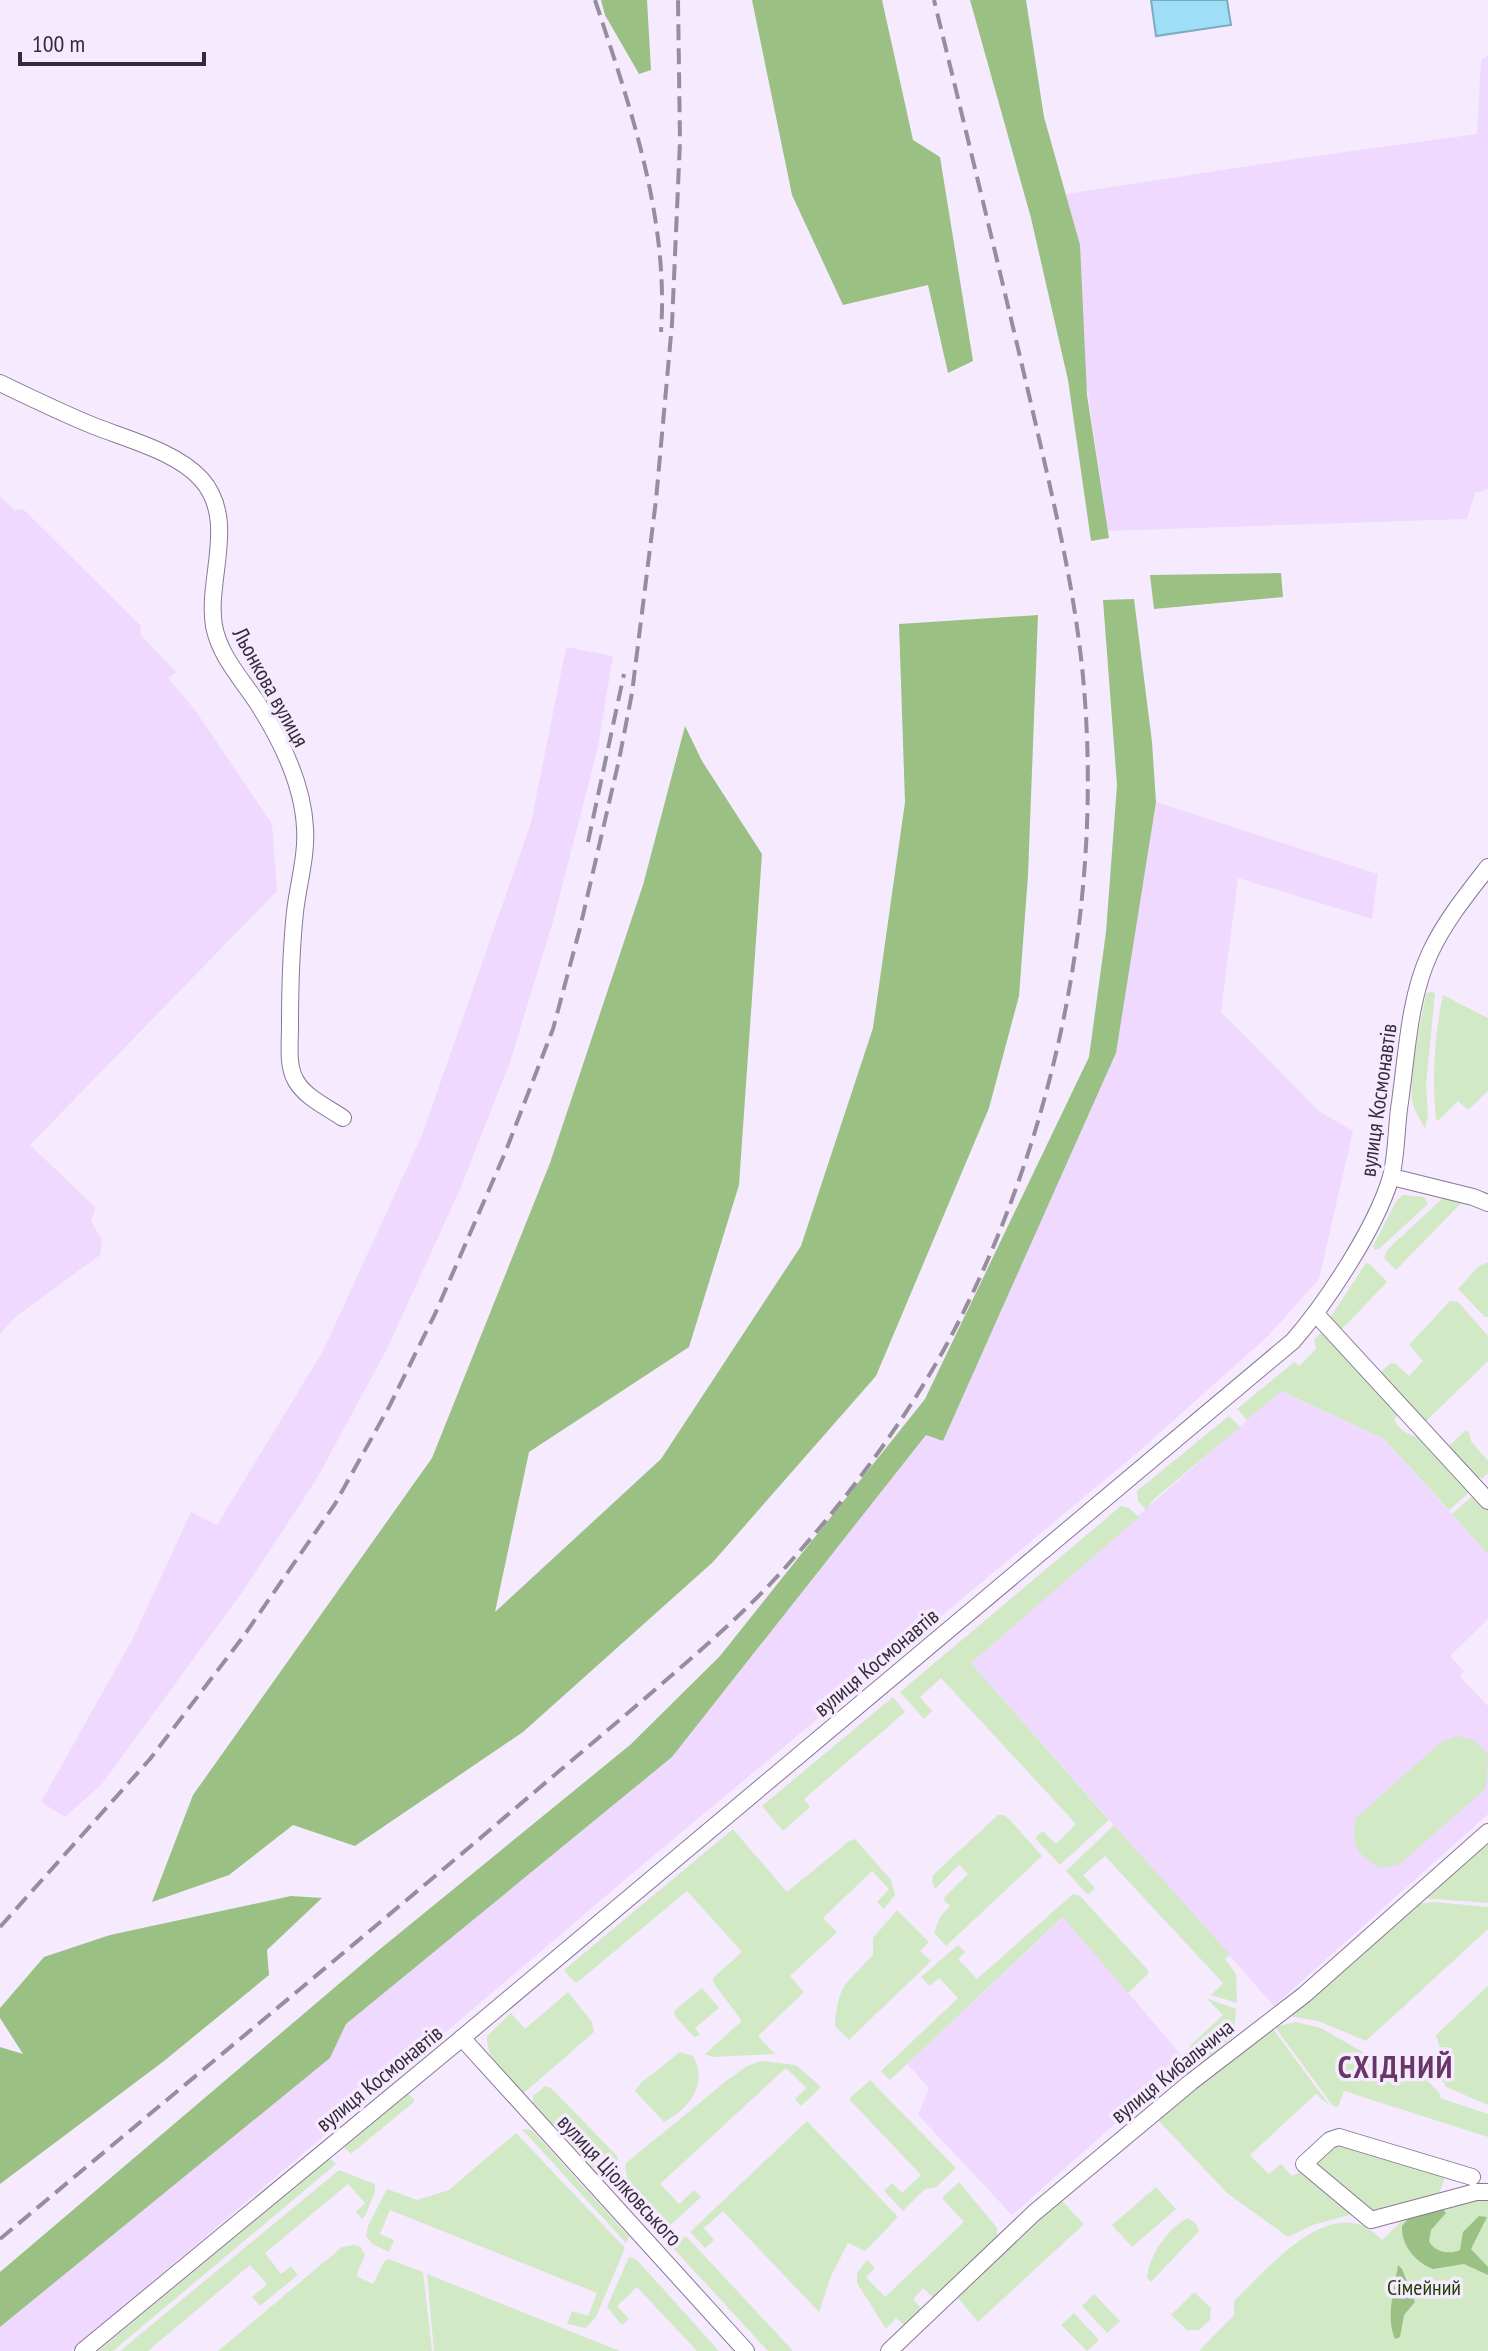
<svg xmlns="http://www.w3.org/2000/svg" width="1488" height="2351" font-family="'PT Sans Narrow',sans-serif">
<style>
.built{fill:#efd9ff}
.green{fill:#d1e9c4}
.forest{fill:#9ac084}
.water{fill:#9edff7;stroke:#7eaabe;stroke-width:2}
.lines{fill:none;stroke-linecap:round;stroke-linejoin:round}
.minor-casing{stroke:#897894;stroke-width:18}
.minor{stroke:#fff;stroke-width:16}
.rail{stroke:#968d9d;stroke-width:4;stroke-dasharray:16 8;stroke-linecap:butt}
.labels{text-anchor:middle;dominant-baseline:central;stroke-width:7;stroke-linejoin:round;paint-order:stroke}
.street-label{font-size:22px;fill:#342d39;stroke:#f6ebfe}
.park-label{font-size:22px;fill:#1c3f00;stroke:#f6ebfe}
.district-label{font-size:30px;font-weight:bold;letter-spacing:2px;fill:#683668;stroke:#f6ebfe}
</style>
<rect width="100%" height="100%" fill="#f6ebfe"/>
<g class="built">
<polygon points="1488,56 1488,489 1475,493 1467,519 1108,531 1059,195 1315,156 1477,134 1481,60"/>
<polygon points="0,496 14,510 23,509 141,626 141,635 176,672 168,678 195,710 272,824 277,891 30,1145 96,1208 91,1221 102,1240 100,1255 14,1318 0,1334"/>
<polygon points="566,647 613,656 598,747 554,918 510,1062 461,1187 387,1349 316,1480 243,1591 102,1784 65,1817 41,1802 132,1640 191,1512 217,1525 323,1351 422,1135 531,823"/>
<polygon points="1156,802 1378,874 1372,919 1238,878 1221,1012 1319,1111 1353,1131 1319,1279 1267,1337 1137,1453 641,1866 71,2351 0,2351 0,2327 330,2058 346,2024 672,1757 926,1435 943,1441 1116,1053 1147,846"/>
<polygon points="1280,1391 1384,1439 1488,1554 1488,1619 1450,1656 1464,1671 1460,1677 1488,1706 1488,1814 1274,2006 971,1663"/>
<polygon points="1064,1917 1186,2061 1012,2215 918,2115 929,2088 907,2064"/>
</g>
<g class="green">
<path d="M 1430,992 L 1435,993 L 1426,1086 L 1428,1116 L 1425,1128 C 1420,1120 1414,1110 1412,1100 C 1409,1073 1421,1021 1426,994 Z"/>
<path d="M 1443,995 L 1488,1018 L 1488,1091 L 1468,1110 L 1458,1101 L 1439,1120 L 1436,1120 C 1432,1078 1434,1037 1443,995 Z"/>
<polygon points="1403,1195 1424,1197 1428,1204 1379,1249 1374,1250 1373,1246 1397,1200"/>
<polygon points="1445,1196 1462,1202 1396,1270 1384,1258 1387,1250"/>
<polygon points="1488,1262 1488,1317 1485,1317 1458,1289 1479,1266"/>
<polygon points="1366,1263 1370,1264 1387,1282 1341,1330 1330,1318"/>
<polygon points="1450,1301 1458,1302 1488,1336 1488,1361 1423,1424 1377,1375 1391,1363 1396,1364 1409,1376 1423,1361 1409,1345"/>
<path d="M 1325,1328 L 1401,1412 L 1394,1419 C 1401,1434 1411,1434 1424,1440 C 1439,1446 1461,1476 1473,1489 L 1449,1510 L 1384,1439 L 1281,1391 L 1247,1420 L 1237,1409 L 1294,1362 L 1299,1366 L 1316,1349 L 1314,1340 Z"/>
<polygon points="1229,1416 1240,1427 1153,1500 1146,1510 1138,1501 1137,1491"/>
<polygon points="1466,1430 1470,1435 1471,1441 1488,1461 1488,1473 1482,1478 1472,1476 1446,1449"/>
<polygon points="1476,1493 1488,1508 1488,1554 1452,1514"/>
<polygon points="1121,1506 1129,1508 1139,1517 971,1663 1109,1820 1060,1865 1035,1838 1043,1831 1056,1844 1076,1824 941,1678 920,1697 932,1711 924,1719 900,1692"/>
<polygon points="893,1697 905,1712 804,1799 810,1807 783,1831 762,1806"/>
<path d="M 1457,1736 L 1476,1741 L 1488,1755 L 1486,1788 L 1400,1864 L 1380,1868 C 1357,1853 1350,1847 1356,1818 L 1441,1742 Z"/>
<polygon points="998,1815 1004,1815 1010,1820 1042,1856 946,1946 934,1933 940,1917 950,1906 943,1899 968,1874 959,1865 935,1889 932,1881 933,1875"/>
<polygon points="1114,1825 1230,1955 1225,1959 1236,1974 1237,2003 1211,1995 1223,1983 1105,1856 1083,1875 1095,1888 1088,1895 1066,1871"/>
<polygon points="733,1829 787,1892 849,1841 855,1839 891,1880 895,1895 884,1909 877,1902 889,1889 872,1871 823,1918 837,1932 790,1976 804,1992 758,2036 775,2054 712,2057 705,2054 742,2021 714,1984 713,1978 742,1952 687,1891 578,1982 574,1982 564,1970"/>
<polygon points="1488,1839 1488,1903 1421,1898"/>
<polygon points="1073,1894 1080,1896 1148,1970 1148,1974 1128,1993 1063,1917 890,2080 881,2071 958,1998 939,1978 930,1986 921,1977 958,1945 965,1952 958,1959 977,1979"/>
<polygon points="1434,1902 1488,1907 1488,1929 1366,2041 1318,2021 1290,2016 1415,1904"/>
<path d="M 897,1910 L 929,1942 L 920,1951 L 931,1961 L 849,2040 L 835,2026 C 839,1979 847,1986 873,1954 L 873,1938 Z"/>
<polygon points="1488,1986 1488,2105 1446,2087 1443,2081 1444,2062 1436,2035"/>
<polygon points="702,1988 719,2008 695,2028 700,2035 694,2037 675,2016 674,2011"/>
<path d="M 568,1992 L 592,2022 L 594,2032 L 524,2093 C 509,2079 485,2059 487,2036 L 511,2013 L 525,2029 Z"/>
<polygon points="1206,1998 1236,2009 1234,2036 1203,2061 1189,2047 1223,2015"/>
<polygon points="1296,2022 1321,2028 1387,2066 1394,2064 1403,2055 1440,2094 1440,2098 1488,2114 1488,2137 1344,2091 1338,2107 1333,2106 1275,2027"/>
<polygon points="1273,2029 1330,2106 1316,2094 1250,2155 1269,2174 1281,2164 1292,2176 1304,2170 1352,2214 1313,2225 1288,2237 1227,2193 1158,2120"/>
<path d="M 680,2052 L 693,2056 C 709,2084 688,2110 664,2122 L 635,2091 L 642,2082 Z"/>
<polygon points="761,2061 796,2065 821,2087 801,2106 795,2099 806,2088 786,2068 660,2184 679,2204 694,2190 701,2197 660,2235 631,2204 625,2164 725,2082 747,2066"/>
<polygon points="870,2080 956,2168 935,2188 925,2189 903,2211 884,2191 892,2183 902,2193 921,2175 849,2099"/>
<polygon points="545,2086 551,2088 618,2157 617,2163 604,2174 597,2174 533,2104 533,2096"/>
<polygon points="408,2093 415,2101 351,2154 344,2147"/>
<polygon points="807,2121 898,2217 865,2251 848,2243 831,2276 819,2312 723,2211 704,2228 714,2240 705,2248 690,2232"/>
<polygon points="522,2129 532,2130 629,2237 626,2243"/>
<polygon points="516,2133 625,2248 596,2317 586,2328 567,2324 572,2311 588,2316 597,2293 390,2210 380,2234 394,2240 389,2252 372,2244 366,2236 368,2226 387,2189 417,2200 449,2190"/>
<polygon points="1336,2144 1446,2175 1437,2199 1371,2212 1312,2168"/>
<polygon points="330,2158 336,2164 113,2351 98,2351"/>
<polygon points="339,2170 375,2184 375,2192 365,2216 362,2219 356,2212 365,2203 348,2184 265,2253 281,2274 291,2266 298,2275 260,2306 252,2297 267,2284 250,2265 148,2351 120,2351"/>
<polygon points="959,2182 997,2228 997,2236 935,2299 923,2288 913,2299 921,2308 904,2325 896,2318 886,2329 857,2283 857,2273 867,2260 875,2268 866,2277 885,2297 964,2222 942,2198"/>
<polygon points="1156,2187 1176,2209 1132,2247 1112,2225"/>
<path d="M 1475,2198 L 1488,2198 L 1488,2351 L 1199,2351 L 1234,2315 L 1234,2301 C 1268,2269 1334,2187 1382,2240 L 1408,2215 Z"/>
<polygon points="1061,2200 1084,2224 978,2322 957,2297"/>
<path d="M 1188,2218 L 1196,2224 L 1199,2231 L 1151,2282 L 1147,2278 C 1149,2255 1168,2228 1188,2218 Z"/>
<polygon points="686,2236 793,2351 768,2351 673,2248"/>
<polygon points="354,2245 361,2247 365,2255 356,2276 373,2284 384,2262 388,2259 423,2272 432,2351 218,2351 342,2247"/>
<polygon points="629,2257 637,2260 719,2351 697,2351 637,2287 617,2306 629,2319 622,2325 607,2307"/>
<polygon points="427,2274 620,2351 434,2351"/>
<polygon points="1194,2292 1211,2308 1210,2320 1199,2330 1187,2330 1171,2315"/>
<polygon points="1094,2294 1120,2321 1107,2333 1082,2306"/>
<polygon points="1074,2313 1099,2340 1087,2351 1061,2325"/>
</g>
<g class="forest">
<polygon points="601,0 647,0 651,70 639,74 605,15"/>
<polygon points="752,0 882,0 913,140 940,157 973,361 948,373 928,285 843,305 792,195"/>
<polygon points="970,0 1026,0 1044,117 1080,245 1087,395 1109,538 1091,541 1068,380 1031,218"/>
<polygon points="1281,573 1283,597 1154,609 1150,575"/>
<polygon points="1134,599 1152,742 1156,802 1116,1053 943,1441 926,1435 672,1757 346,2024 330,2058 0,2327 0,2272 374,1954 630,1745 720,1656 925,1399 1089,1057 1106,932 1117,785 1103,600"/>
<polygon points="1038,615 1028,875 1019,996 989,1108 876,1376 713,1562 523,1732 355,1846 293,1825 229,1875 152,1902 193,1795 432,1458 550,1163 643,885 685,726 702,761 762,854 739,1185 689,1347 529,1452 495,1612 661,1459 801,1246 873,1028 905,802 899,624"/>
<polygon points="291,1896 322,1898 267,1950 269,1975 164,2061 0,2184 0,2047 23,2054 0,2018 0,2008 44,1957 110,1935"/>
<path d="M 1442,2208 L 1446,2213 L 1431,2230 L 1429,2241 C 1434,2252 1450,2255 1460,2250 L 1463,2232 L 1479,2216 L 1487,2217 L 1471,2249 L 1488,2267 L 1488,2275 L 1464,2264 L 1433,2269 C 1415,2262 1401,2245 1402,2226 L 1409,2218 Z"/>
<path d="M 1398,2265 L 1402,2269 L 1415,2302 L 1404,2315 L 1400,2337 L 1395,2339 C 1385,2317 1395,2287 1398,2265 Z"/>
</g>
<polygon class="water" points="1151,0 1227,0 1231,25 1156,36"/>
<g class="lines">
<g class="minor-casing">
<g id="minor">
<path d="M 0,383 C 31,398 62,413 94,426 C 127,439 177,452 201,479 C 238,520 206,579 214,626 C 220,657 242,679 258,704 C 281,740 303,785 305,828 C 307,855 298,885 295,912 C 291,950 290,989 290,1027 C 290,1044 287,1066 296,1081 C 306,1098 327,1107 343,1118"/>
<polyline points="1392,1177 1473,1197 1488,1203"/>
<polyline points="1316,1314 1488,1501"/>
<polyline points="462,2038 746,2351"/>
<polyline points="1472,2177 1339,2137 1330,2140 1304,2164 1371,2220 1476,2192 1488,2192"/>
<path d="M 83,2351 L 462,2038 L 1293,1341 C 1326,1303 1375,1229 1390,1180 C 1397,1160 1396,1124 1400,1102 C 1407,1053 1409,998 1430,953 C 1445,921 1467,894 1488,867"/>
<polyline points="889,2351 1034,2213 1191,2082 1304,1995 1488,1832"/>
</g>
</g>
<use href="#minor" class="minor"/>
<g class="rail">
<path d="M 595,0 C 630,106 669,218 661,332"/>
<polyline points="588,842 624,674"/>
<polyline points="0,1927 150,1759 243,1637 335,1504 390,1405 435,1314 505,1153 553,1029 580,928 619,760 632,693 656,500 672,324 680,141 678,0"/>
<path d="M 0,2239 C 159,2106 319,1974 478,1840 C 533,1793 588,1747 643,1700 C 694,1656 747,1612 791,1561 C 856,1488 917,1405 961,1317 C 1055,1129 1100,911 1085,701 C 1078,597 1052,496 1029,395 C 998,263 966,131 934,0"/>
</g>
</g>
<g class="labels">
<g class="street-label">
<text transform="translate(271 687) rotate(61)">Льонкова вулиця</text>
<text transform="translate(1378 1100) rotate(-82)">вулиця Космонавтів</text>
<text transform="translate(876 1662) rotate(-40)">вулиця Космонавтів</text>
<text transform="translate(1172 2071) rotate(-39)">вулиця Кибальчича</text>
<text transform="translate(379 2078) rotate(-39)">вулиця Космонавтів</text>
<text transform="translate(620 2180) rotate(47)">вулиця Ціолковського</text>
</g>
<g class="park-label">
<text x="1424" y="2287">Сімейний</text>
</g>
<g class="district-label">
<text x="1396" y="2066">СХІДНИЙ</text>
</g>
</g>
<path d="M20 52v12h184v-12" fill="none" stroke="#342d39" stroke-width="4"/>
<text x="32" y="52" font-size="24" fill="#342d39" stroke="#f6ebfe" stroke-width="6" paint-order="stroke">100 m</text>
</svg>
